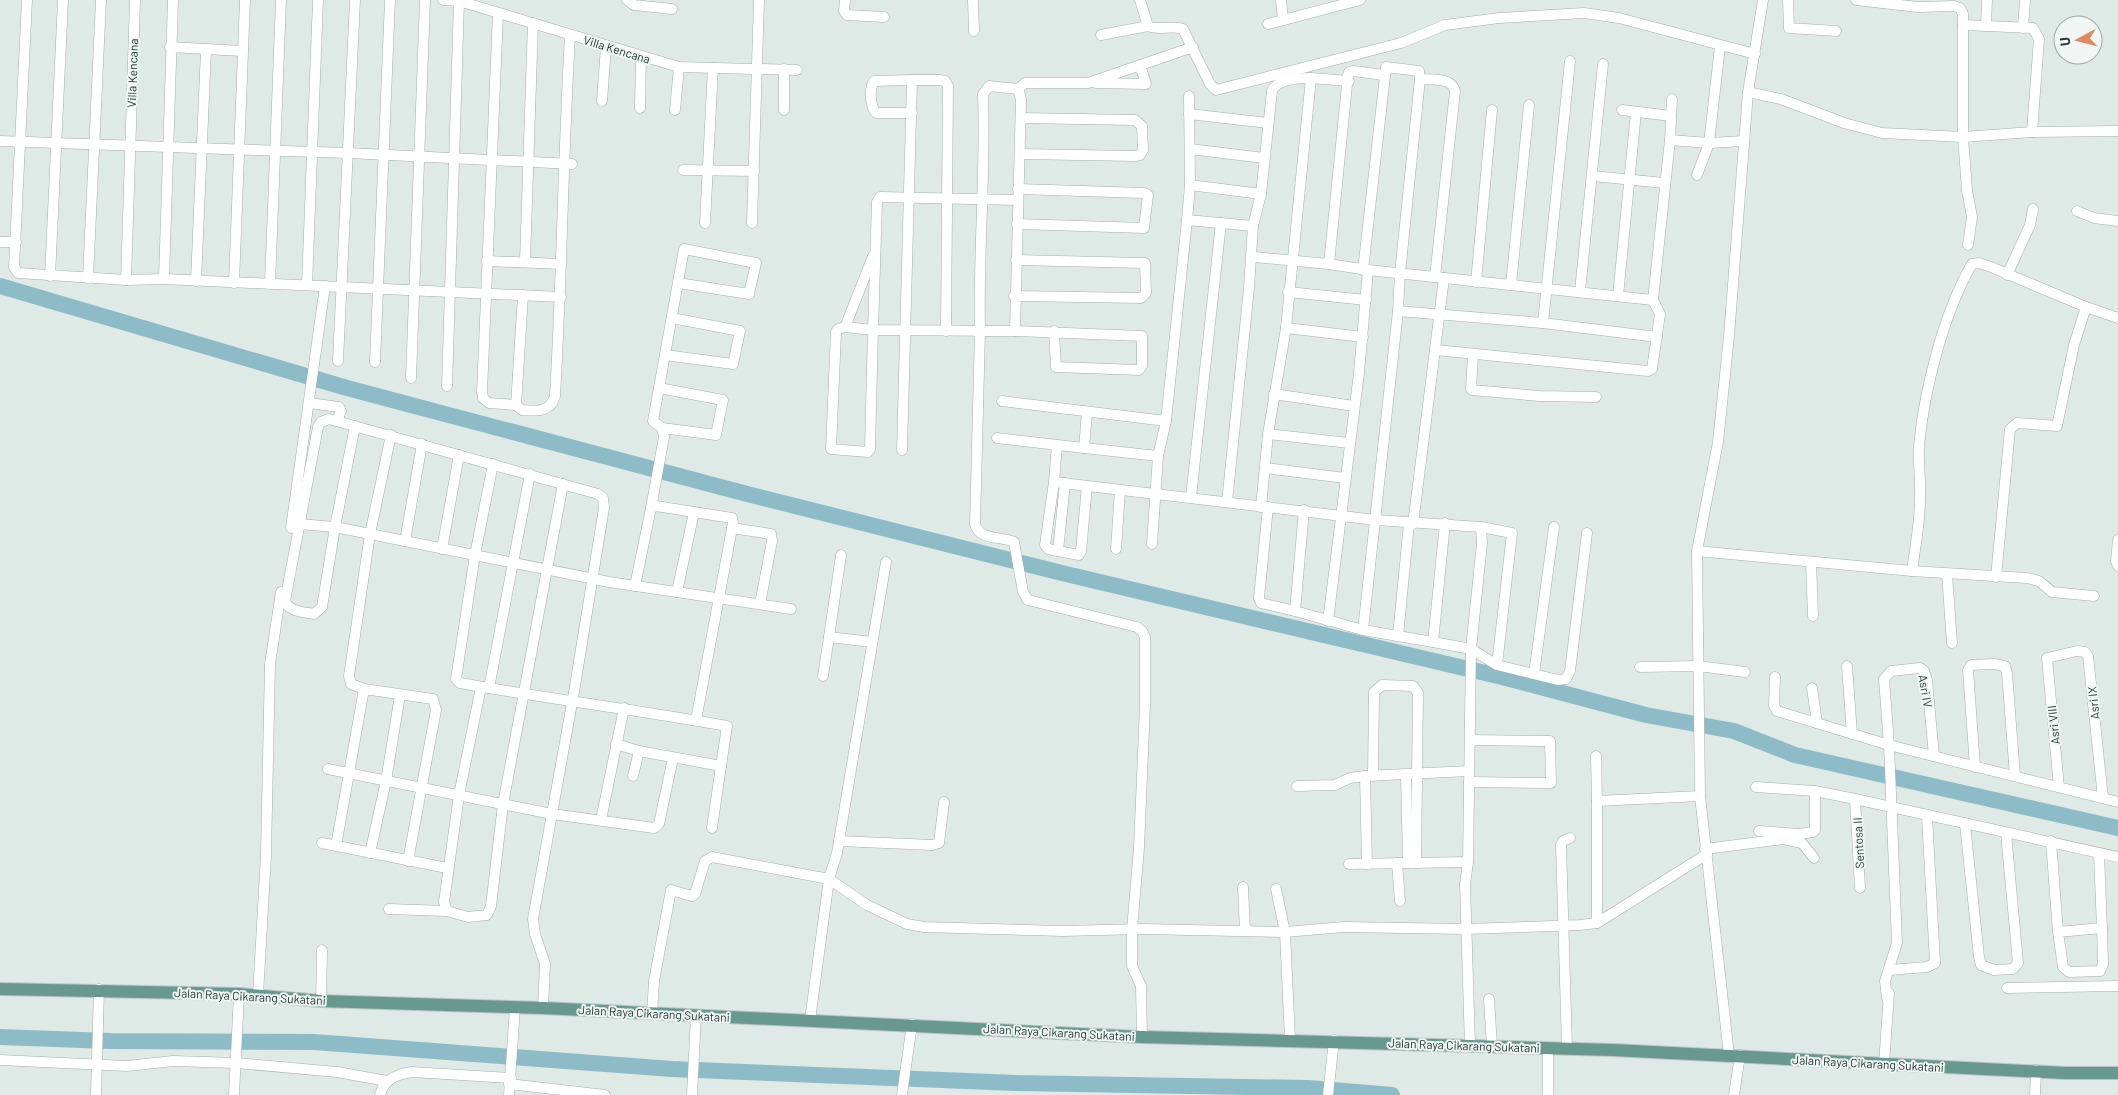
<svg xmlns="http://www.w3.org/2000/svg" width="2118" height="1095" font-family="Barlow,sans-serif">
<style>
.lines{fill:none;stroke-linecap:round;stroke-linejoin:round}
.river{stroke:#8dbcc8;stroke-width:16}
.minor-casing{stroke:#a3b0ac;stroke-width:11}
.major-casing{stroke:#bdc3c2;stroke-width:14}
.minor{stroke:#fff;stroke-width:10}
.major{stroke:#68998f;stroke-width:12}
.labels{text-anchor:middle;dominant-baseline:central;stroke-width:4;stroke-linejoin:round;paint-order:stroke}
.street-label{font-size:12px;fill:#223732;stroke:#eff6f3}
</style>
<rect width="100%" height="100%" fill="#dfe9e5"/>
<g class="lines">
<g class="river">
<polyline points="0,286 347,388 751,495 1066,574 1502,677 1646,715 1734,731 1795,755 2118,828"/>
<polyline points="0,1037 110,1041 314,1042 672,1069 1016,1083 1308,1088 1392,1095"/>
</g>
<g class="minor-casing">
<g id="minor">
<polyline points="27,0 14,267 18,273 126,280 164,279 561,297"/>
<polyline points="443,0 459,1 679,67 797,70"/>
<polyline points="627,0 634,5 672,9"/>
<polyline points="845,0 844,11 847,15 884,17"/>
<polyline points="973,0 974,31"/>
<path d="M 1140,0 L 1148,26 C 1159,31 1171,25 1183,29 L 1210,84 L 1216,90 L 1401,43 L 1445,25 L 1499,18 L 1584,13 L 1619,18 L 1755,54"/>
<polyline points="1281,0 1283,20"/>
<polyline points="1788,0 1789,28 1836,31"/>
<polyline points="1856,0 1918,7 1954,6 1960,8 1963,14 1963,137 1967,190 1972,217 1968,245"/>
<polyline points="498,13 482,392 483,398 489,403 516,405"/>
<polyline points="1268,24 1360,0"/>
<polyline points="1963,25 2033,28 2039,39 2032,132"/>
<polyline points="1986,25 1987,0"/>
<polyline points="2023,28 2025,0"/>
<polyline points="1101,35 1148,26"/>
<polyline points="170,47 242,51"/>
<polyline points="784,69 784,110"/>
<path d="M 1420,79 C 1432,80 1452,77 1455,91 L 1435,277"/>
<polyline points="912,80 940,80 945,81 948,86 946,331"/>
<polyline points="1096,83 1146,84 1140,65"/>
<polyline points="1018,89 1025,83 1088,83 1193,47"/>
<polyline points="1748,92 1781,99 1844,123 1882,133 1963,137 2032,132 2118,131"/>
<polyline points="602,101 606,46"/>
<polyline points="640,108 641,56"/>
<polyline points="675,110 679,67"/>
<polyline points="1622,110 1671,116"/>
<polyline points="1189,114 1268,123"/>
<polyline points="1670,140 1709,143 1744,141"/>
<path d="M 0,141 C 116,146 232,149 348,153 C 423,156 497,161 572,164"/>
<polyline points="1190,149 1264,158"/>
<polyline points="1020,154 1135,156 1140,155 1143,150 1142,126 1135,120 1021,118"/>
<polyline points="683,170 754,171"/>
<polyline points="1697,175 1709,143 1720,46"/>
<polyline points="1593,176 1664,183"/>
<polyline points="1190,185 1261,194"/>
<path d="M 1018,200 L 880,197 L 877,202 L 873,330 C 921,330 968,331 1015,331 L 1021,99 L 1018,89 L 989,86 L 983,94 C 986,173 978,252 980,331 L 975,524 C 979,541 1002,536 1014,542 L 1023,592 L 1028,600 L 1137,627 L 1142,631 L 1145,637 L 1145,705 L 1139,848 L 1132,929 L 1132,966 L 1141,986 L 1142,1037"/>
<polyline points="2077,211 2094,218 2118,221"/>
<polyline points="1187,220 1190,185 1189,96"/>
<polyline points="705,223 713,68"/>
<polyline points="752,223 759,0"/>
<polyline points="1017,224 1144,228 1148,195 1144,193 1018,189"/>
<polyline points="0,242 16,242"/>
<polyline points="1252,259 1254,257 1329,264 1368,270 1653,300 1670,140 1672,99"/>
<polyline points="487,261 561,264"/>
<polyline points="525,261 533,23"/>
<polyline points="1329,264 1348,75 1349,72 1353,71 1384,75"/>
<polyline points="1363,270 1386,67 1419,71 1420,79 1400,273 1398,311 1363,630"/>
<polyline points="2007,275 2030,225 2033,209"/>
<polyline points="50,276 63,0"/>
<polyline points="88,278 101,0"/>
<polyline points="164,279 173,0"/>
<polyline points="126,280 135,0"/>
<polyline points="196,281 206,50"/>
<polyline points="1476,282 1492,110"/>
<polyline points="234,283 245,0"/>
<polyline points="270,284 281,0"/>
<polyline points="307,285 318,0"/>
<polyline points="1511,285 1529,105"/>
<polyline points="1580,291 1603,64"/>
<polyline points="1288,292 1366,300"/>
<path d="M 523,295 L 516,405 L 522,410 C 537,411 550,413 555,396 C 562,276 563,155 570,35"/>
<polyline points="1014,296 1141,298 1146,293 1145,263 1016,260"/>
<polyline points="1618,296 1636,112"/>
<polyline points="1398,311 1543,323 1570,61"/>
<polyline points="1543,323 1657,337"/>
<polygon points="845,327 873,330 870,449 868,452 831,449 836,332 838,329"/>
<polyline points="845,327 873,256"/>
<polyline points="1286,328 1363,337"/>
<polyline points="1015,331 1142,336 1142,366 1139,370 1056,367 1054,331"/>
<polyline points="1436,350 1648,371 1652,369 1660,314 1653,300"/>
<polyline points="665,355 733,364 740,331 672,318"/>
<polyline points="1473,355 1471,389 1472,390 1539,396 1596,397"/>
<polyline points="338,361 355,0"/>
<polyline points="375,362 390,0"/>
<polyline points="411,378 425,0"/>
<polyline points="447,386 459,1"/>
<polyline points="659,388 723,400 716,435 662,428"/>
<polyline points="1274,394 1354,406"/>
<polyline points="1002,401 1166,421"/>
<polyline points="309,403 339,407 341,411 337,421"/>
<path d="M 355,426 L 335,527 L 322,607 L 314,614 C 304,612 289,612 285,601 L 318,427 L 321,422 L 329,419 L 598,494 L 603,498 L 604,508 L 574,692 L 533,919 L 535,934 L 545,964 L 543,1008"/>
<polyline points="1268,434 1349,443"/>
<polyline points="391,435 370,534 349,676 351,684 364,689 433,699 436,710 408,861"/>
<polyline points="997,438 1084,448 1087,412"/>
<polyline points="1057,445 1054,482 1045,545 1048,549 1058,551"/>
<polyline points="1084,448 1158,456"/>
<path d="M 902,450 L 912,80 L 874,81 C 869,89 870,106 876,113 L 912,113"/>
<path d="M 493,464 L 475,555 L 456,679 L 460,683 C 549,699 639,710 727,726 L 721,766 L 639,751 L 616,744"/>
<polyline points="1265,468 1345,478"/>
<polyline points="1054,482 1376,520 1481,527 1482,543 1471,649 1468,862 1465,884 1470,1046"/>
<polyline points="1065,483 1058,551 1079,555 1081,551 1087,486"/>
<polyline points="1191,497 1221,223"/>
<path d="M 1227,502 L 1249,288 L 1253,226 L 1261,194 L 1272,91 C 1277,79 1299,78 1311,78"/>
<polyline points="1261,507 1268,434 1286,328 1311,78 1349,81"/>
<polyline points="1268,507 1259,598 1261,603 1295,611"/>
<polyline points="651,508 664,437 662,428 653,421 684,249 756,263 749,294 678,283"/>
<polyline points="1304,510 1295,611 1363,630 1433,642 1445,523"/>
<polyline points="299,524 335,527 609,582 791,609"/>
<polyline points="1413,524 1444,278"/>
<polyline points="1481,527 1512,533 1497,665"/>
<polyline points="291,528 325,286"/>
<polyline points="732,528 771,534 772,541 760,604"/>
<polyline points="2118,540 2116,561 2118,566"/>
<polyline points="405,541 422,444"/>
<polyline points="1152,544 1158,456 1166,421 1187,220 1253,226"/>
<polyline points="442,549 459,455"/>
<polyline points="1116,549 1120,491"/>
<polyline points="1697,551 1912,571 2027,578 2039,581 2052,592 2094,596"/>
<polyline points="841,555 829,637 872,642"/>
<polyline points="1811,562 1813,616"/>
<path d="M 1912,571 C 1915,548 1920,523 1920,499 C 1921,482 1918,463 1919,446 C 1924,390 1944,312 1972,264 L 1979,263 L 1991,267 L 2086,307"/>
<polyline points="1947,574 1952,643"/>
<polyline points="1996,577 2010,429 2017,423 2057,426 2074,345 2086,307 2118,318"/>
<polyline points="635,586 651,508 656,506 732,518 733,523 696,720"/>
<polyline points="677,592 694,512"/>
<polyline points="1328,621 1359,373 1368,270"/>
<polyline points="1398,636 1409,523"/>
<polyline points="1433,642 1471,649 1497,665 1558,680 1566,679 1570,671 1587,533"/>
<polyline points="1847,666 1852,734"/>
<polyline points="1640,667 1698,666 1745,672"/>
<polyline points="1534,674 1554,527"/>
<polyline points="823,676 829,637"/>
<polyline points="1775,677 1774,706 1777,711 1889,745 1884,679 1891,671 1920,668 1924,671 1927,680 1934,756"/>
<polyline points="481,687 459,795 444,902 447,911 468,917 487,915 491,906 503,804 563,484"/>
<polyline points="489,688 530,474"/>
<polyline points="1812,688 1817,723"/>
<polyline points="1596,756 1597,801 1700,796"/>
<polyline points="1975,767 1968,670 1971,665 1994,664 2005,666 2007,673 2015,776"/>
<polyline points="328,769 552,814 654,828 659,824 673,758"/>
<polyline points="633,776 639,751"/>
<polyline points="1365,776 1367,864"/>
<polyline points="1373,776 1374,692 1382,685 1413,686 1418,693 1416,863"/>
<polyline points="1406,776 1408,862"/>
<polyline points="1469,782 1551,783 1550,741 1470,740"/>
<polyline points="1297,786 1335,785 1350,778 1365,776 1469,771"/>
<polyline points="1756,787 1815,791 1855,799 2118,857"/>
<polyline points="2059,787 2047,658 2077,651 2085,652 2088,656 2103,798"/>
<polyline points="1855,799 1860,888"/>
<polyline points="1597,801 1597,923"/>
<polyline points="601,820 624,708"/>
<polyline points="1965,824 1979,957 1981,965 1994,970 2013,969 2018,963 2006,833"/>
<polyline points="712,828 721,766"/>
<polyline points="1759,831 1799,834 1813,832 1815,830 1815,791"/>
<polyline points="839,841 932,845 939,843 944,802"/>
<polyline points="2051,841 2058,932 2063,967 2069,972 2100,971 2103,964 2102,928 2058,932"/>
<polyline points="322,843 447,868"/>
<polyline points="336,846 364,689"/>
<polyline points="1705,849 1783,839 1802,843 1814,858"/>
<polyline points="370,853 386,781 400,695"/>
<polyline points="2099,854 2102,928"/>
<polyline points="1397,863 1400,901"/>
<polyline points="1349,864 1468,862"/>
<polyline points="1243,887 1245,931"/>
<polyline points="1276,889 1285,932 1290,1040"/>
<polyline points="389,909 447,911"/>
<polyline points="1889,970 1927,967 1935,963 1927,816"/>
<polyline points="2007,988 2118,986"/>
<polyline points="258,995 266,855 270,664 281,592"/>
<polyline points="1887,998 1885,981 1897,943 1889,745 2118,802"/>
<polyline points="1489,999 1492,1046"/>
<polyline points="321,1001 322,950"/>
<polyline points="652,1014 654,981 671,890 692,896 695,894 705,861 712,857 829,879 867,905 907,924 924,927 1063,931 1142,929 1285,932 1344,927 1466,929 1580,925 1597,923 1707,854"/>
<polyline points="810,1020 829,879 837,853 886,562"/>
<polyline points="1567,1048 1561,845 1563,841 1570,838"/>
<polyline points="1729,1055 1700,796 1697,551 1718,442 1729,336 1748,92 1763,0"/>
<polyline points="0,1060 127,1066 173,1061 236,1063 337,1072 387,1081"/>
<polyline points="1884,1064 1889,993"/>
<polyline points="509,1084 605,1095"/>
<polyline points="96,1095 99,989"/>
<polyline points="234,1095 239,994"/>
<path d="M 380,1095 C 384,1079 397,1074 412,1072 L 511,1078"/>
<polyline points="509,1095 515,1007"/>
<polyline points="692,1095 696,1016"/>
<polyline points="902,1095 912,1024"/>
<polyline points="1328,1095 1334,1040"/>
<polyline points="1548,1095 1548,1048"/>
<polyline points="1734,1095 1740,1055"/>
<polyline points="2035,1095 2036,1070"/>
</g>
</g>
<g class="major-casing">
<polyline id="major" points="0,989 239,994 321,1001 543,1008 1142,1037 1613,1050 2065,1073 2118,1073"/>
</g>
<use href="#minor" class="minor"/>
<use href="#major" class="major"/>
</g>
<g class="labels">
<g class="street-label">
<text transform="translate(617 49) rotate(17)">Villa Kencana</text>
<text transform="translate(132 73) rotate(-88)">Villa Kencana</text>
<text transform="translate(1926 691) rotate(80)">Asri IV</text>
<text transform="translate(2093 703) rotate(-96)">Asri IX</text>
<text transform="translate(2053 725) rotate(-96)">Asri VIII</text>
<text transform="translate(1858 843) rotate(-93)">Sentosa II</text>
<text transform="translate(250 996) rotate(3)">Jalan Raya Cikarang Sukatani</text>
<text transform="translate(654 1013) rotate(3)">Jalan Raya Cikarang Sukatani</text>
<text transform="translate(1059 1032) rotate(3)">Jalan Raya Cikarang Sukatani</text>
<text transform="translate(1464 1045) rotate(2)">Jalan Raya Cikarang Sukatani</text>
<text transform="translate(1868 1063) rotate(3)">Jalan Raya Cikarang Sukatani</text>
</g>
</g>
<g transform="translate(2078 40) rotate(263)"><circle r="24" fill="#eff6f3" stroke="#9daaa6"/>
<path d="M0-4L9 19L0 12L-9 19Z" fill="#e28964"/>
<text y="-8" font-size="14" font-weight="bold" text-anchor="middle" fill="#223732">U</text>
</g>
</svg>
